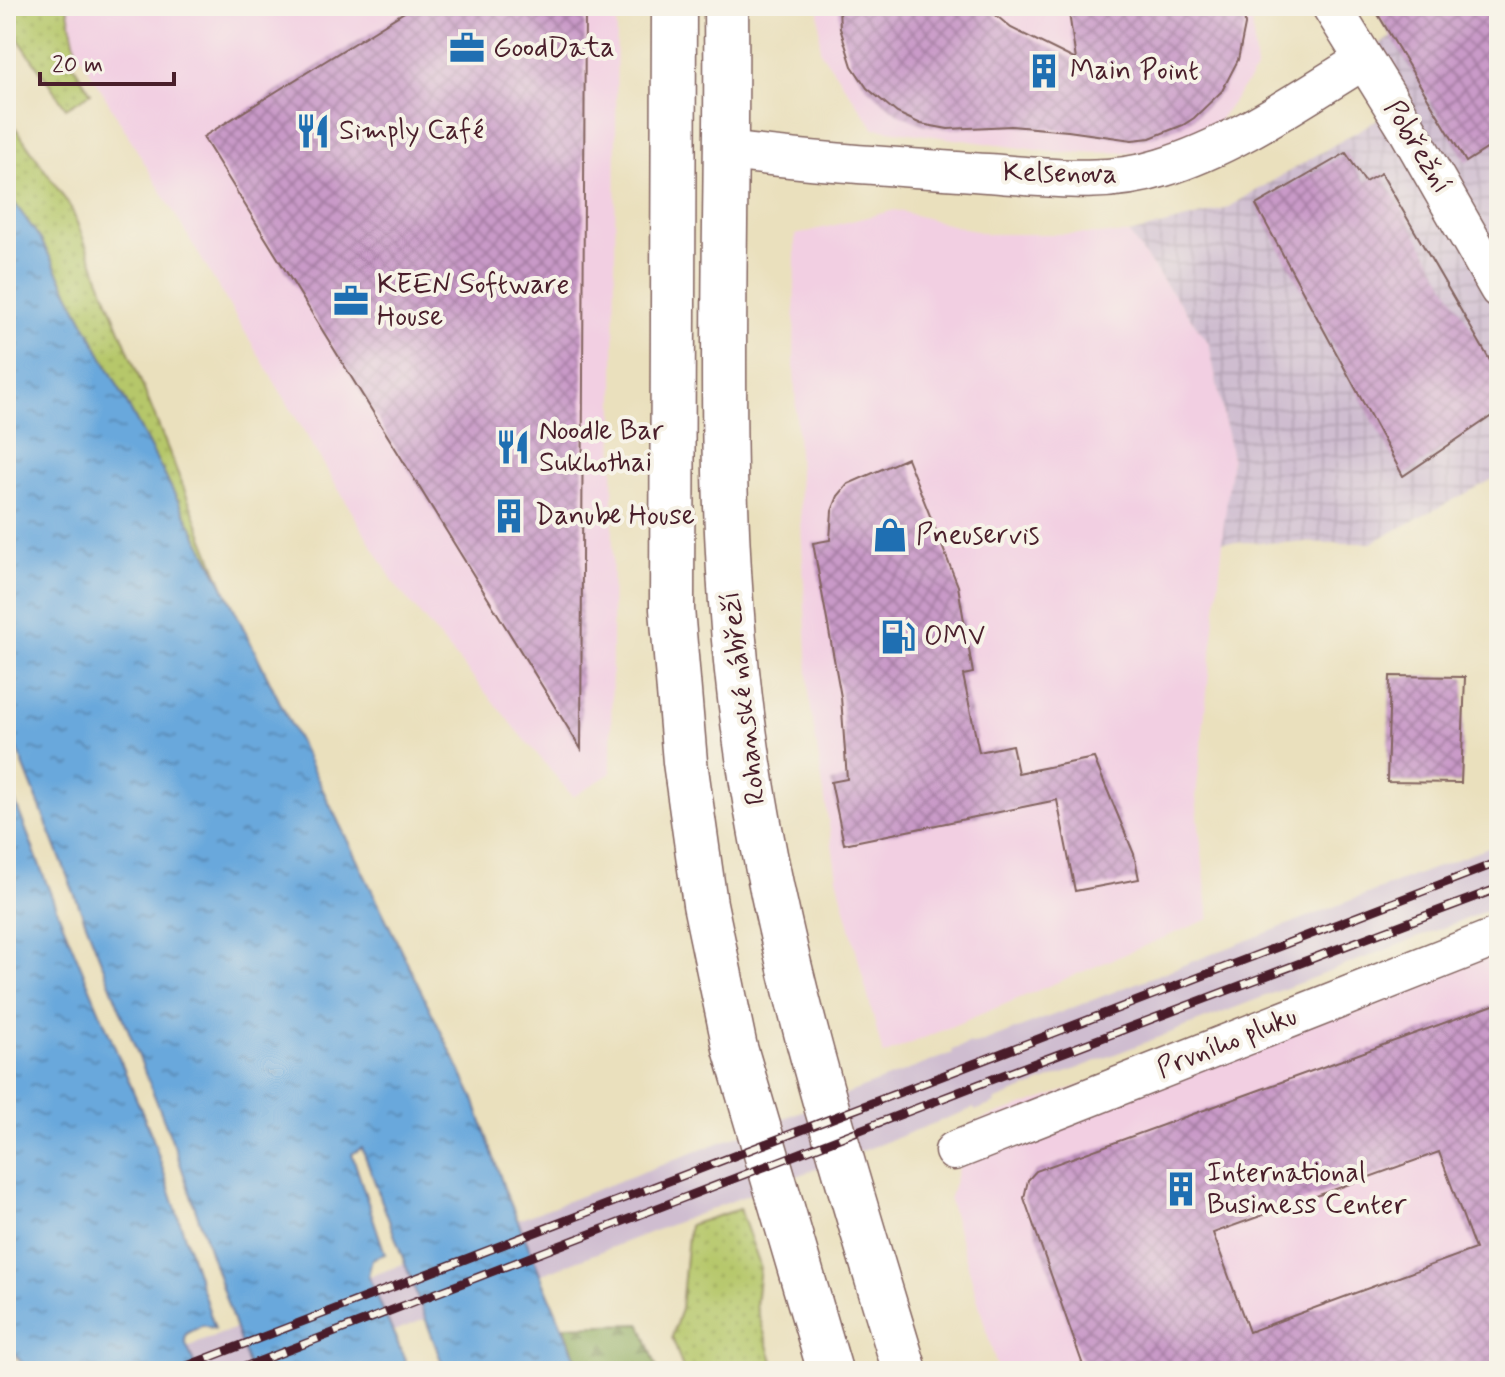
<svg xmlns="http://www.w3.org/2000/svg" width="1505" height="1377" font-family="Mynerve,sans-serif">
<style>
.built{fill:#f2cfe2}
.industrial{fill:url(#industrial-grid)}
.railway{fill:#cfbdd0}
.grass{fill:url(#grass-dots);stroke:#80734a;stroke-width:2}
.forest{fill:url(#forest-firs);stroke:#6d6644;stroke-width:2}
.water{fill:url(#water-ripples);stroke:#5a6484;stroke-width:2}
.building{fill:url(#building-cross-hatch);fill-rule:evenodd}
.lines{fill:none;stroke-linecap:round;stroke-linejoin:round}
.minor-casing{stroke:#82635e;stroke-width:41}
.secondary-casing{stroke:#82635e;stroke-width:47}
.minor{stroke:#fff;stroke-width:38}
.secondary{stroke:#fff;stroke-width:44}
.rail-casing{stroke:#4a1f2b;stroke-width:9}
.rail{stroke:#f7f3e8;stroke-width:6;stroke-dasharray:18;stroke-linecap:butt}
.labels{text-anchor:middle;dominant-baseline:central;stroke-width:8;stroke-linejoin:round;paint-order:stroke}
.poi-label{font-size:28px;fill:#4a1f2b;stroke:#f7f3e8;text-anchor:start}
.street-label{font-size:28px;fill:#4a1f2b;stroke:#f7f3e8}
</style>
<defs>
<pattern id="industrial-grid" width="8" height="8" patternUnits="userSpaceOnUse" patternTransform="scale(2)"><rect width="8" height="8" fill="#cfbdd0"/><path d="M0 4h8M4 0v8" fill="none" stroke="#b3a2b3"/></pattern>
<pattern id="grass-dots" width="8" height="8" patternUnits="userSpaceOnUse" patternTransform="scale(2)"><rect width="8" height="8" fill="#b6c76a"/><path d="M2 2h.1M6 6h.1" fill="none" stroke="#9eaa5c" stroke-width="1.8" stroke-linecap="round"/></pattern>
<pattern id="forest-firs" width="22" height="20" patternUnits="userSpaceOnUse" patternTransform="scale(2)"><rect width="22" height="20" fill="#90ac5e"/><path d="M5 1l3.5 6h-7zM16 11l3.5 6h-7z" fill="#788b4e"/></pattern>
<pattern id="water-ripples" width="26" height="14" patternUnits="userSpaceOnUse" patternTransform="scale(2)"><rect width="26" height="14" fill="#69a8dc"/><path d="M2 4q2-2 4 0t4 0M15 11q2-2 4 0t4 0" fill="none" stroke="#5888b3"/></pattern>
<pattern id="building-cross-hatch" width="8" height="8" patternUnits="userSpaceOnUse" patternTransform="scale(2)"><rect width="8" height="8" fill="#c99ac8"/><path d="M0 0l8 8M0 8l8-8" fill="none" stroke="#a57da3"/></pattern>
</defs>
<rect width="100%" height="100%" fill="#f7f3e8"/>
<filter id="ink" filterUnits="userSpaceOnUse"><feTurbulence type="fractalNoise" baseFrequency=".0125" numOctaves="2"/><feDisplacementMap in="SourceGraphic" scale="16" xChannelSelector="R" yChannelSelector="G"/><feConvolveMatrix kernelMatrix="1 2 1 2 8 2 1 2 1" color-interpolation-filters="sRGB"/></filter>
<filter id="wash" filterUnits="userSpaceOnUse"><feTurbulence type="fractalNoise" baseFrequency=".006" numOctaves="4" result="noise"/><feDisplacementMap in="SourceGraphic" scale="32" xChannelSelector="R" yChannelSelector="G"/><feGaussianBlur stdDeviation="1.8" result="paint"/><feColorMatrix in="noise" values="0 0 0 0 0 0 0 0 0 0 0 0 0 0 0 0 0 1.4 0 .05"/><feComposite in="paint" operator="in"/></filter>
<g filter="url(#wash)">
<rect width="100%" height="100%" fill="#eae0bd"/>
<g class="built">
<polygon points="51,6 617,6 611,773 573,797 396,586"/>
<polygon points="819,6 1251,6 1256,70 1215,126 1156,152 1059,153 874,128 820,51"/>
<polygon points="895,210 987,234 1129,234 1209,343 1232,458 1196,797 1209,919 883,1055 837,877 809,697 794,367 795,235"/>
<polygon points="1499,943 1499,1371 998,1371 949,1200 972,1123"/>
</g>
<polygon class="industrial" points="1444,6 1499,6 1499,476 1371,543 1222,542 1232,458 1209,343 1129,234 1225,209 1412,99 1378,45"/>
<polygon class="railway" points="1499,843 1499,906 1001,1098 994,1101 995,1103 975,1111 974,1108 290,1371 124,1371 953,1053 952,1050 971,1043 972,1045 981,1043"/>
<g class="grass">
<polygon points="6,6 67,6 76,51 68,57 91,93 66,108 6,21"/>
<polygon points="6,114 71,208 223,586 41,240 6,191"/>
<polygon points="740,1209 760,1266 756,1306 776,1371 684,1371 672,1337 681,1308 689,1225"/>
</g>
<polygon class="forest" points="641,1324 658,1371 581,1371 564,1326"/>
<g class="water">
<polygon points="6,191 41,240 223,586 474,1099 504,1188 581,1371 445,1371 362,1148 352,1154 385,1254 372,1259 368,1276 410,1371 250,1371 175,1148 6,721"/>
<polygon points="6,778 55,905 152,1136 215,1329 203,1325 186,1334 185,1341 197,1371 29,1371 6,1344"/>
</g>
<g id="blocks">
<g class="building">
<polygon points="414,6 585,6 581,749 203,137"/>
<polygon points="839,6 985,6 1011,28 1076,60 1068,6 1244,6 1245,25 1238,60 1222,91 1194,118 1183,125 1150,138 1132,140 1068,131 1011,126 948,129 921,124 897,113 867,88 852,66 840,28"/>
<polygon points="1373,6 1499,6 1499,141 1466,162"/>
<polygon points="1346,153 1365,182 1381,173 1499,376 1499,411 1403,476 1256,205"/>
<polygon points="907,458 958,586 973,673 963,675 979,752 1012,745 1018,773 1094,758 1134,854 1139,879 1075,891 1057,800 844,844 831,782 847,779 841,697 813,543 830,540 832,511 838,496 848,484"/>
<polygon points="1390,676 1465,677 1461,783 1387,782"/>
<path d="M 1499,1003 L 1499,1371 L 1085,1371 L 1024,1198 L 1028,1180 L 1036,1171 ZM 1439,1152 L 1475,1249 L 1249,1332 L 1213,1233 Z"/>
</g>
</g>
</g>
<g filter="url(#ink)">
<use href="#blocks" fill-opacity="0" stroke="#82635e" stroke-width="2"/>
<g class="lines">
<g class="minor-casing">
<g id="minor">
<polyline points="1331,6 1409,132 1499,289"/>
<path d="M 728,151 C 814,162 901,167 987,173 C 1045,177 1105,186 1161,168 C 1234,146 1300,99 1364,60"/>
<polyline points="954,1151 1499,936"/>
</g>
</g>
<g class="secondary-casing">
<g id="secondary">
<polyline points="674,6 672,609 685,762 705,904 735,1048 830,1371"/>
<path d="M 726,6 C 729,254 710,512 748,757 C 779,966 844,1169 905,1371"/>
</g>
</g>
<use href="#minor" class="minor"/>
<use href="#secondary" class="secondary"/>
<g class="rail-casing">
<g id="rail">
<polyline points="174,1371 1499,862"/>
<polyline points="234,1371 977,1085 1499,888"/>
</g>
</g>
<use href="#rail" class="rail"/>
</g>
</g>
<defs>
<g id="office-bare" transform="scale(2.76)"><path d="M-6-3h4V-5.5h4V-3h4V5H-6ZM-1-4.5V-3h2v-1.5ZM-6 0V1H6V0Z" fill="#1f6fb2" stroke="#f7f3e8" stroke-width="2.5" paint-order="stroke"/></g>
<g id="building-bare" transform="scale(2.76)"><path d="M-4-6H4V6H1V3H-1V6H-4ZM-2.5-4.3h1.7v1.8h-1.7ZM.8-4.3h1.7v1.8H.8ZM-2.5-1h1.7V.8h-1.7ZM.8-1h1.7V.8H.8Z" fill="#1f6fb2" stroke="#f7f3e8" stroke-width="2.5" paint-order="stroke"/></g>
<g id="restaurant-bare" transform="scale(2.76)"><path d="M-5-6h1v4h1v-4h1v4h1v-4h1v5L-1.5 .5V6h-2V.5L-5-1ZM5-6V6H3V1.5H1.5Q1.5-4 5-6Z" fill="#1f6fb2" stroke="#f7f3e8" stroke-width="2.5" paint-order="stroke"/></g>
<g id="shop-bare" transform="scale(2.76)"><path d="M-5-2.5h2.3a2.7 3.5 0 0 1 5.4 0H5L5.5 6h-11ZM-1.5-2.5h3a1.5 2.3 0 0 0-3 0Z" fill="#1f6fb2" stroke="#f7f3e8" stroke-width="2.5" paint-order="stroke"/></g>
<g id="fuel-bare" transform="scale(2.76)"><path d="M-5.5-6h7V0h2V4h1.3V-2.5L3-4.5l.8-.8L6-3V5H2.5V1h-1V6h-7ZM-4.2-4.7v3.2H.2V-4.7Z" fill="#1f6fb2" stroke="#f7f3e8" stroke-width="2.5" paint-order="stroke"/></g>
</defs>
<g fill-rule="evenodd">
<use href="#office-bare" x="467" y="48"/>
<use href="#building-bare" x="1044" y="71"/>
<use href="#restaurant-bare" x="313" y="131"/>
<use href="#office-bare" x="351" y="301"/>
<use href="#restaurant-bare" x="513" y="447"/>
<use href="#building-bare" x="509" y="516"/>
<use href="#shop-bare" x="890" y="535"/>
<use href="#fuel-bare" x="898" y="637"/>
<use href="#building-bare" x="1181" y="1189"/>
</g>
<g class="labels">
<g class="poi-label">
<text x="493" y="48">GoodData</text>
<text x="1070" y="71">Main Point</text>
<text x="339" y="131">Simply Café</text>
<text x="377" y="285">KEEN Software<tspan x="377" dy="32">House</tspan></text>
<text x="539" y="431">Noodle Bar<tspan x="539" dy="32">Sukhothai</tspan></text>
<text x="535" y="516">Danube House</text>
<text x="916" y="535">Pneuservis</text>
<text x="924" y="637">OMV</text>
<text x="1207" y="1173">International<tspan x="1207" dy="32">Business Center</tspan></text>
</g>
<g class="street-label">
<text transform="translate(1417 147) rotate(59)">Pobřežní</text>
<text transform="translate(1060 174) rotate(1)">Kelsenova</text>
<text transform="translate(744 698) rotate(-97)">Rohanské nábřeží</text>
<text transform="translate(1227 1043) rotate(-22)">Prvního pluku</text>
</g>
</g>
<rect width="1505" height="1377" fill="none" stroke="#f7f3e8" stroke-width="32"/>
<path d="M40 72v12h134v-12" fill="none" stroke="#4a1f2b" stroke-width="4"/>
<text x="52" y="72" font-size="24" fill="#4a1f2b" stroke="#f7f3e8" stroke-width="6" paint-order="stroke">20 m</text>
</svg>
